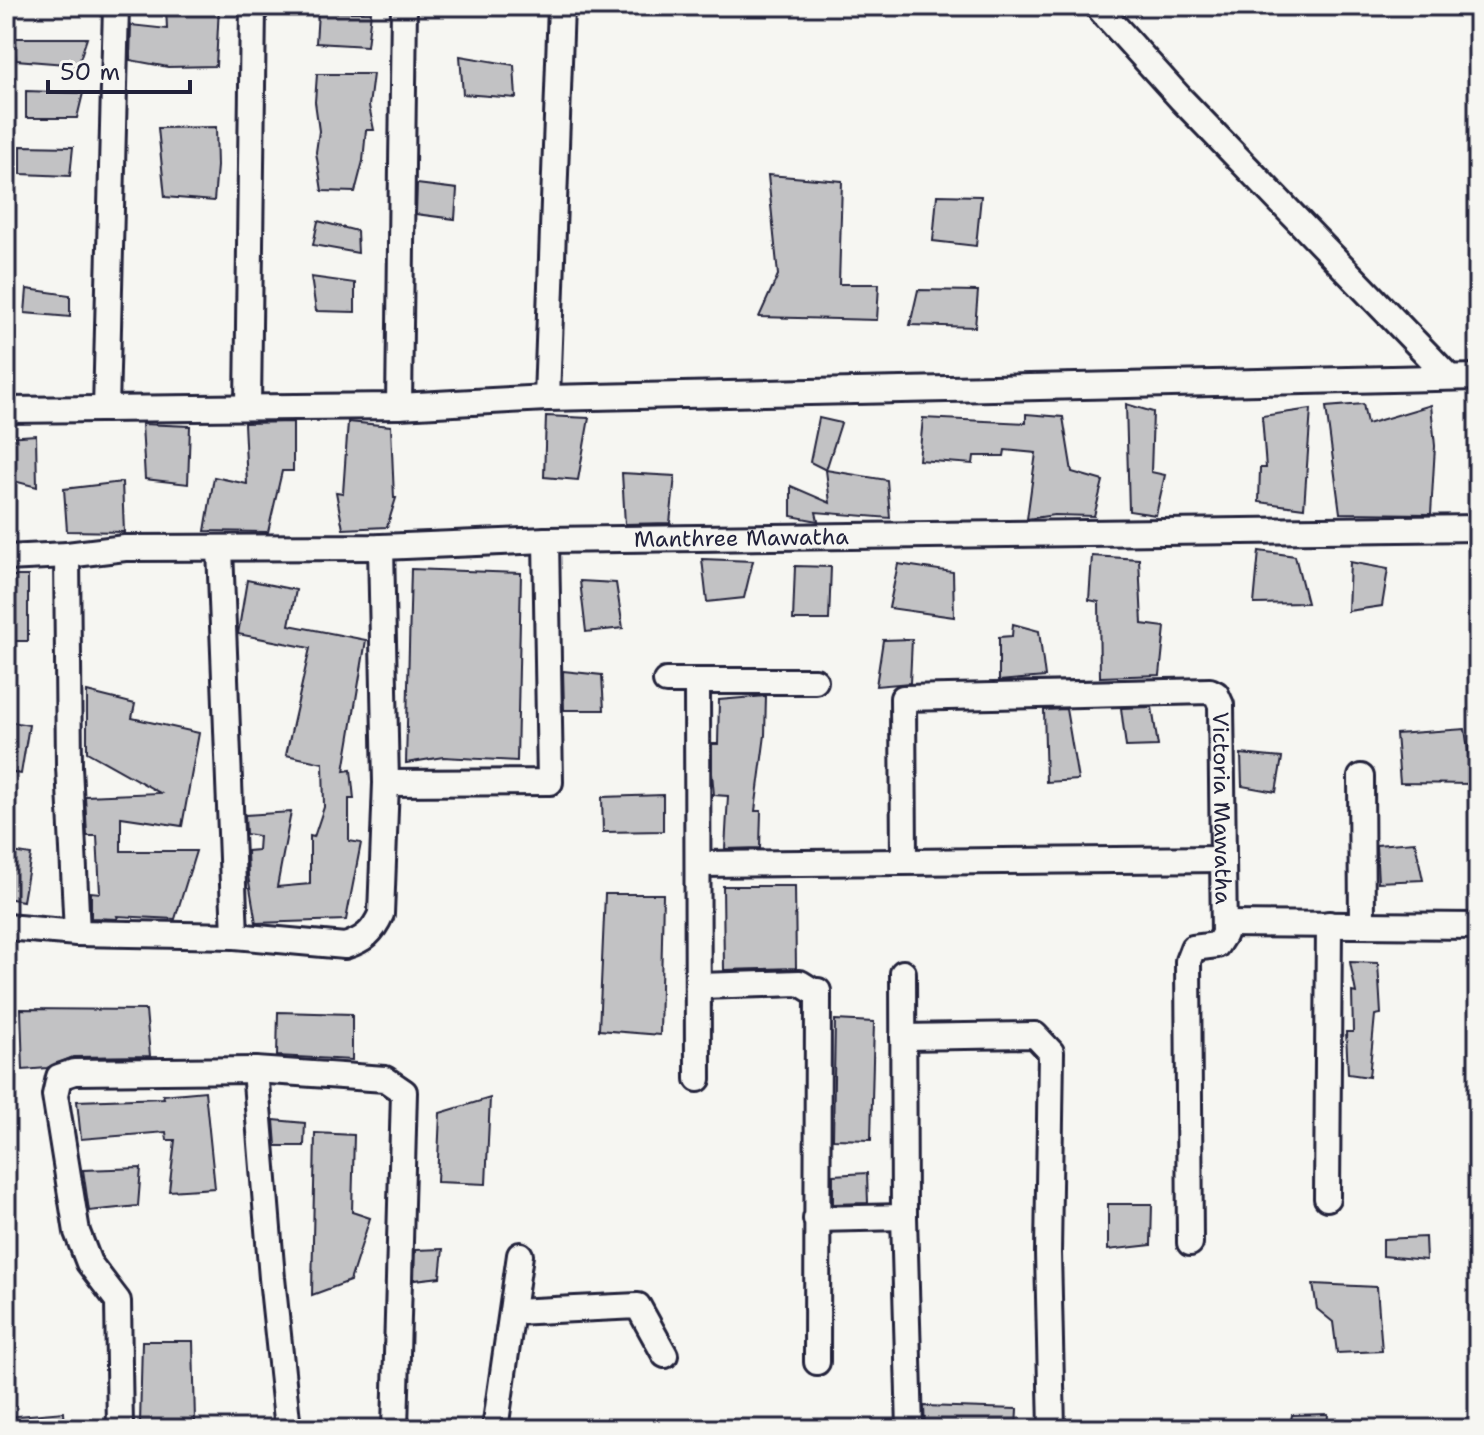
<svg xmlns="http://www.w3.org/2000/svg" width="1484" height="1435" font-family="'Shantell Sans',sans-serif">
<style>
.building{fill:#c2c2c4;stroke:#22223b;stroke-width:2}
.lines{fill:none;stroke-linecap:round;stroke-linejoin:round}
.minor-casing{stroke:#22223b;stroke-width:30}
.minor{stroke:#f6f6f2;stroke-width:24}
.labels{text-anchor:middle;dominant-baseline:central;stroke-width:6;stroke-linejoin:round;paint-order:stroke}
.street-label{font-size:22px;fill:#22223b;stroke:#f6f6f2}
</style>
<rect width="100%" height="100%" fill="#f6f6f2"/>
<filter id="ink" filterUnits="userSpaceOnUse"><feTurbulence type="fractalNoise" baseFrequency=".0125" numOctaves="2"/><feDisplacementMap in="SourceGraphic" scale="16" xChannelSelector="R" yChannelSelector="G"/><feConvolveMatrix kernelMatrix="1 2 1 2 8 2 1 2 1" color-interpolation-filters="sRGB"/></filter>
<g filter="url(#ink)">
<g class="building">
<polygon points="166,6 219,6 216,66 168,67 130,60 131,25 167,29"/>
<polygon points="318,12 371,12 367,46 316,43"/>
<polygon points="13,38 87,38 78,65 16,60"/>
<polygon points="460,56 514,65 516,98 463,94"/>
<polygon points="317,74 373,74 369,106 374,130 366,130 363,161 355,192 322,191 316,152 319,131 315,102"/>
<polygon points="26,91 83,93 77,118 26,118"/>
<polygon points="216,127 217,166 214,201 165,197 158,128"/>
<polygon points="21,146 73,147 70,176 21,174"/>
<polygon points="768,175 842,181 839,284 879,284 877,320 759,317 778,275"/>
<polygon points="417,184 457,189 455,219 416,214"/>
<polygon points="937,195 981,196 976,246 933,241"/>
<polygon points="318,221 357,231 358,253 313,245"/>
<polygon points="311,277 355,283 355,312 316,311"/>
<polygon points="27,289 70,295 70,317 25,313"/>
<polygon points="918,290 978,291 975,327 910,325"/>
<polygon points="1126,404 1153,412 1151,472 1165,475 1156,515 1129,511"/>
<polygon points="1363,404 1367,424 1431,405 1435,446 1431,514 1340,513 1326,407"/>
<polygon points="1311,409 1304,508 1259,502 1260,468 1266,468 1262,416"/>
<polygon points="1026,414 1063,417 1072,472 1103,481 1094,516 1054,515 1027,519 1036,453 1005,450 1004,456 974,456 973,464 919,460 923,418 1026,423"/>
<polygon points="546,416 589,418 578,480 544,477"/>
<polygon points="819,418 841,423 826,470 810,462"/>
<polygon points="293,422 293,471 282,471 268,532 205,531 214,477 247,484 244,423"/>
<polygon points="348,422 391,426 394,498 396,498 387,527 343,529 336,492 343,493"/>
<polygon points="142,424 190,426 188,484 145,479"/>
<polygon points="36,435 37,487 6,479 6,437"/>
<polygon points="826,470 887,480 890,518 816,512 818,521 791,516 791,486 830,503"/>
<polygon points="622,473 675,476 670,523 625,524"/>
<polygon points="122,482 124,532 67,531 64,489"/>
<polygon points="1259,551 1295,556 1307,603 1254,604"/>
<polygon points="1092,556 1139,559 1142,624 1165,627 1160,675 1100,677 1099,602 1089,600"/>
<polygon points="702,559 753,561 744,598 707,602"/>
<polygon points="1350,562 1388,569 1382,606 1348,611"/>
<polygon points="898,564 953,572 954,617 889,608"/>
<polygon points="795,566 831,567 829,620 793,620"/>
<polygon points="411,569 521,573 517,761 443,757 406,763"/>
<rect x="6" y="576" width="22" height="65"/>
<polygon points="247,580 296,590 289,625 366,640 344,771 351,770 354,799 349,799 349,841 361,843 346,920 256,923 248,876 247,851 258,850 259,836 246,834 245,815 291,812 277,887 310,884 310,836 314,837 324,807 323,763 286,755 310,648 238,634"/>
<polygon points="580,581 616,583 623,628 586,632"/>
<polygon points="1013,624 1039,631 1045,677 999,681 999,637 1012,636"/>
<polygon points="912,639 910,683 876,686 883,640"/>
<polygon points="563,671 602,675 604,710 564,710"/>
<polygon points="87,692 135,704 132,718 199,733 182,826 121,817 121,851 196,851 175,919 117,916 118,919 91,918 91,892 100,893 97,836 87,836 85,796 160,793 87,752"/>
<polygon points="766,696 765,735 755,811 761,811 760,848 725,849 728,796 714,795 712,773 712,744 718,744 719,700"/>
<polygon points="1152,707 1158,746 1126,747 1121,708"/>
<polygon points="1066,709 1078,780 1046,782 1044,710"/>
<polygon points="6,721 29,725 21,774 6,772"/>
<polygon points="1465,729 1473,784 1400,783 1396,734"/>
<polygon points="1241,754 1282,758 1276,792 1242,786"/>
<polygon points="663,795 663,831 603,832 602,797"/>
<polygon points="1415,842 1423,880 1378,882 1376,845"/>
<polygon points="6,851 31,855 23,901 6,898"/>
<polygon points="723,886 795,886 796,968 724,970"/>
<polygon points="605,894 663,894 660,1035 599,1030"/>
<polygon points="1350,962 1378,963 1381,1014 1375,1015 1369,1077 1348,1074 1346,1032 1353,1032 1352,992 1356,993"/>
<polygon points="21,1009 146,1010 150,1056 73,1057 47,1068 23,1070"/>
<polygon points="278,1012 352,1014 352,1060 277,1056"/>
<polygon points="835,1020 874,1022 871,1140 833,1139"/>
<polygon points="205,1091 215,1188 169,1191 175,1140 167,1140 166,1132 81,1139 77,1101 164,1098 163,1095"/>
<polygon points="490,1098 486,1184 437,1182 440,1113"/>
<polygon points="274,1120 305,1123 304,1146 276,1146"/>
<polygon points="315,1133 354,1135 352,1212 370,1218 350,1281 312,1295"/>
<polygon points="141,1168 138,1206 89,1211 83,1170"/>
<polygon points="867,1173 868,1203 833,1204 833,1175"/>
<polygon points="1108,1204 1152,1204 1151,1245 1108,1250"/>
<polygon points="1425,1237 1426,1260 1383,1256 1383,1239"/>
<polygon points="443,1249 440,1277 414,1280 415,1250"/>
<polygon points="1313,1284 1377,1287 1382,1351 1337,1353 1333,1322 1317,1309"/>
<polygon points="142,1341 193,1341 195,1421 140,1425"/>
<polygon points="924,1406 1017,1409 1016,1429 925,1429"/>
<polygon points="64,1412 65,1429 6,1429 6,1417"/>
<polygon points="1328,1414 1327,1429 1289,1429 1292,1415"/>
</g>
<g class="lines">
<g class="minor-casing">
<g id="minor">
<polyline points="1097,6 1181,99 1449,377"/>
<polyline points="547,398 561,6"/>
<polyline points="248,406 253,6"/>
<polyline points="399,406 404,6"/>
<polyline points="106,409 116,6"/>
<polyline points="6,410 399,406 547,398 1478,377"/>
<polyline points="220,549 235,936"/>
<polyline points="67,555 69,766 77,933"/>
<path id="s1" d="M 6,558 L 67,555 L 125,548 L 381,547 L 546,540 L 1478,528"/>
<polyline points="666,681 815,681"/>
<polyline points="697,681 698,1079"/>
<polyline points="1361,777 1362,924"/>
<polyline points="386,783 550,782 546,540"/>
<path id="s2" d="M 904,861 L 903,698 L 1210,691 L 1216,694 L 1221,705 L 1224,934 L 1217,945 L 1193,948 L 1188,961 L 1190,1243"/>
<polyline points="698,864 1223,859"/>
<polyline points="1224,924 1478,926"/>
<path d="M 6,927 L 77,933 L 235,936 L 345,946 C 364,940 373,932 381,914 L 386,783 L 381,547"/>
<polyline points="903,973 904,1217 910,1429"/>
<polyline points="699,986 800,983 813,991 818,991 817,1362"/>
<polyline points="903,1037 1035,1035 1051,1052 1048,1253 1052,1429"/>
<polyline points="255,1070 272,1278 288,1429"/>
<polyline points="1327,1198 1329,924"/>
<polyline points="816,1219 904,1217"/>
<polyline points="513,1312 638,1306 665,1355"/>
<polyline points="120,1429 118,1301 89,1263 77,1232 55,1095 59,1077 74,1072 255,1070 385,1079 404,1092 395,1429"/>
<polyline points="495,1429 520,1255"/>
</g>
</g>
<use href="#minor" class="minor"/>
</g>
</g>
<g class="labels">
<g class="street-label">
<text stroke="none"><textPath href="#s1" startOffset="736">Manthree Mawatha</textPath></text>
<text stroke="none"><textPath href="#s2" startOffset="592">Victoria Mawatha</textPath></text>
</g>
</g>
<rect width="1484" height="1435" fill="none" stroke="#f6f6f2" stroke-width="32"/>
<rect x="16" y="16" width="1452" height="1403" fill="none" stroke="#22223b" stroke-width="3" filter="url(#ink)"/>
<path d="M48 80v12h142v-12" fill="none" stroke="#22223b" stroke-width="4"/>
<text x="60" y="80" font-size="24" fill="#22223b" stroke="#f6f6f2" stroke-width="6" paint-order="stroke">50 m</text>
</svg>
